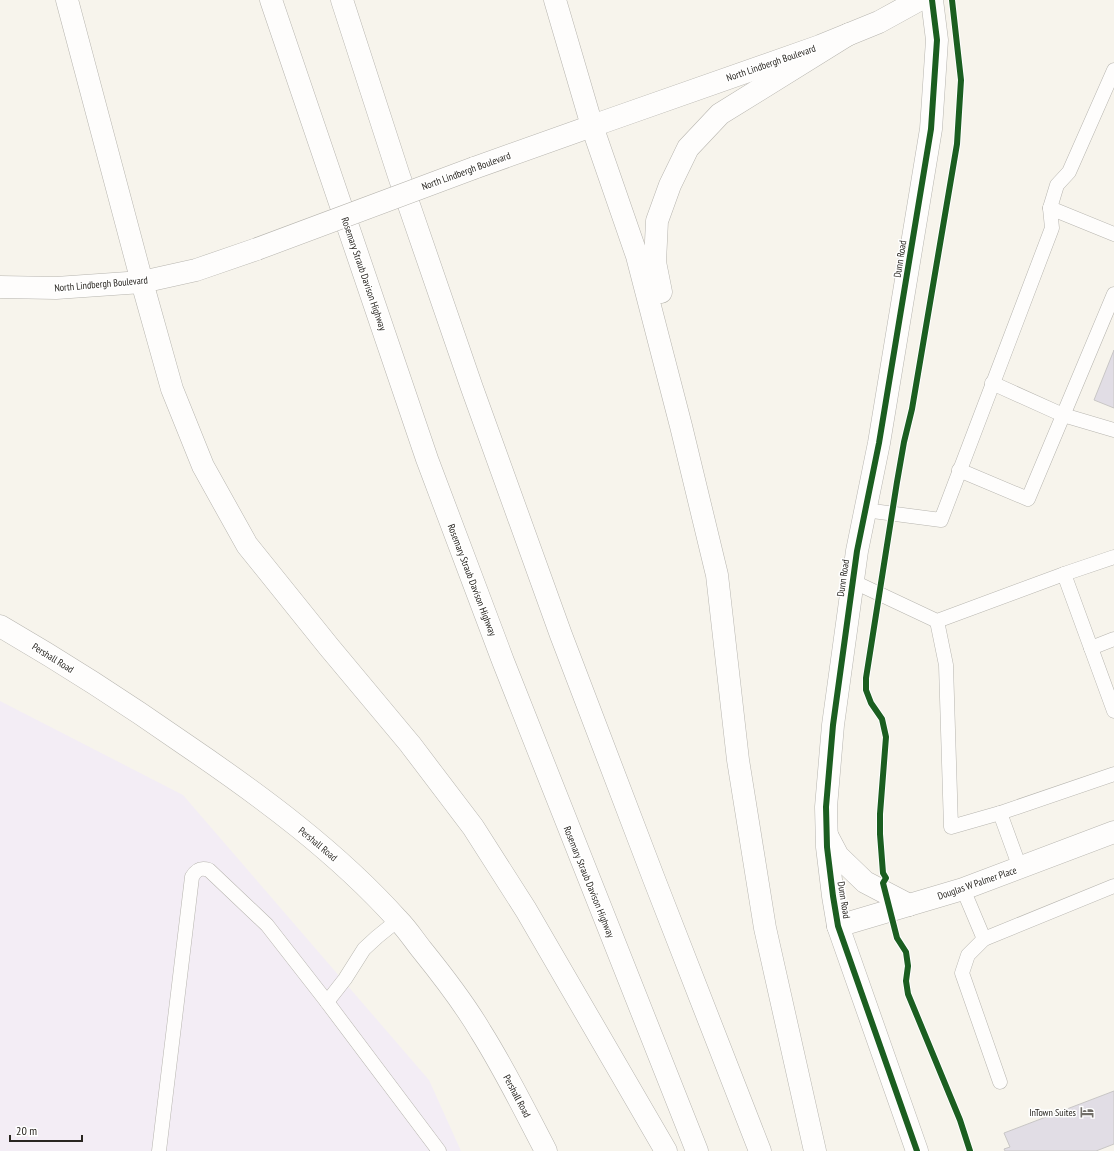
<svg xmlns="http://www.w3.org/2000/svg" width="1114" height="1151" font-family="'PT Sans Narrow',sans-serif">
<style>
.industrial{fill:#f3edf5}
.building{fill:#e1dde5;stroke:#c8c6c5}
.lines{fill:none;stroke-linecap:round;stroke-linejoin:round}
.lane-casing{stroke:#b7b5af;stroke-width:15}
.street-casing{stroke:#b7b5af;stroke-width:23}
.secondary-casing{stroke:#b7b5af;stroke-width:23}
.primary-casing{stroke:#b7b5af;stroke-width:23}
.highway-casing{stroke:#b7b5af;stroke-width:23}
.lane{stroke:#fefdfc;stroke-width:14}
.street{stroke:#fefdfc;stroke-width:22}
.secondary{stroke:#fefdfc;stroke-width:22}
.primary{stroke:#fefdfc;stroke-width:22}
.highway{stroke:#fefdfc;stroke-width:22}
.highway-bridge-casing{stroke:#b7b5af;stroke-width:23;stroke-linecap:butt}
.highway-bridge{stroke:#fefdfc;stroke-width:22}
.cycleway-casing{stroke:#fff;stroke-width:8}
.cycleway{stroke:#1b5e20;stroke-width:6}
.labels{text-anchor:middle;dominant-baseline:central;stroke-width:3;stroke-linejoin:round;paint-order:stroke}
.street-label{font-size:10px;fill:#292621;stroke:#fff}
.poi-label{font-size:10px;fill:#292621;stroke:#fff;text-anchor:end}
</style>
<rect width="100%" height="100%" fill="#f7f4ec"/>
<polygon class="industrial" points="0,701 183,795 429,1080 461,1151 0,1151"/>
<g class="building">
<polygon points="1114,350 1114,408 1094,400"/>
<polygon points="1114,1091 1114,1144 1096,1151 1005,1151 1004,1149 1010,1147 1004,1133"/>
</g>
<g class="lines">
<g class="lane-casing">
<g id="lane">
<polyline points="1050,208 1114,234"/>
<polyline points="992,383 1063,415 1114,430"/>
<polyline points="959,470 1028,499 1114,294"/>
<polyline points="865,510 941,520 1052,228 1050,208 1057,185 1069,172 1114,70"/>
<polyline points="1064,574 1114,557"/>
<polyline points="852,581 937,621 1064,574 1114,711"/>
<polyline points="937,621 946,665 951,827 1000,813 1114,774"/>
<polyline points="1091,648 1114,639"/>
<polyline points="1000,813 1020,868"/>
<polyline points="963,889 984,939 1114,886"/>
<polyline points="984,939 968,955 962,973 1000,1082"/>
<polyline points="327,1002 439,1151"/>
<path d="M 159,1151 L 192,877 C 196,870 200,867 209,870 L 267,925 L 327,1002 L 345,979 L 364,949 L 377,937 L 398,920"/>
</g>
</g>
<g class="street-casing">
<polyline id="street" points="838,926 963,889 1114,832"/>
</g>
<g class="secondary-casing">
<g id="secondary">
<path d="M 0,626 C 64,663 126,703 186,745 C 261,796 337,852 398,920 C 407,929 414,940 422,950 C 443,976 464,1003 481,1032 C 505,1070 525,1111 546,1151"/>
<polyline points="828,837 838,856 865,882 909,905"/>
<polyline points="917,1151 838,926 833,896 827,847 826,807 833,725 857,551 879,443 931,129 937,40 932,0"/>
</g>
</g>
<g class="primary-casing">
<polyline id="primary" points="592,126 820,46 879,22 919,0"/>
</g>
<g class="highway-casing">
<g id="highway">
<polyline points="67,0 142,282 172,389 203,466 247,545 329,647 410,744 473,827 526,910 666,1151"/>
<polyline points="271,0 427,459 503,661 697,1151"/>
<polyline points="342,0 399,176 472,388 561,635 654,879 760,1151"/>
<polyline points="555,0 592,126 637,256 681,426 717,575 738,760 765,928 815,1151"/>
<polyline points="474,168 592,126"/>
<polyline points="0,287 56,288 142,282 196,270 257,249"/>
<polyline points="661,292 655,262 657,221 670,185 688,148 720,114 849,34"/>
</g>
</g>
<use href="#lane" class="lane"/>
<use href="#street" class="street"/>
<use href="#secondary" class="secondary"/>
<use href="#primary" class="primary"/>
<use href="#highway" class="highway"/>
<g class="highway-bridge-casing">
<polyline id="highway-bridge" points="257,249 474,168"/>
</g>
<use href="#highway-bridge" class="highway-bridge"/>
<g class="cycleway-casing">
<g id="cycleway">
<polyline points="952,0 961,80 957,144 912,409 904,442 897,482 866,678 866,690 871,703 882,719 886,737 880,814 880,834 883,873 886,878 883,883 897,938 906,952 908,966 906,981 908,994 960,1120 970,1151"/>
<polyline points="917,1151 838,926 833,896 827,847 826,807 833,725 857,551 879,443 931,129 937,40 932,0"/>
</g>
</g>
<use href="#cycleway" class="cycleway"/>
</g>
<defs>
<g id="hotel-bare" transform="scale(1.08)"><path d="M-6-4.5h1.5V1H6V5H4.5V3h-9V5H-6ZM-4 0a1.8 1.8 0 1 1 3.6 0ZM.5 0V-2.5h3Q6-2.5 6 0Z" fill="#716e68" stroke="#fff" stroke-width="2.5" paint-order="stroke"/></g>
</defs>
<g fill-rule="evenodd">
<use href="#hotel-bare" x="1087" y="1112"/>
</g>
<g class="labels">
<g class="street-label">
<text transform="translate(771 63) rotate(-19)">North Lindbergh Boulevard</text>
<text transform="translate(466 171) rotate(-20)">North Lindbergh Boulevard</text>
<text transform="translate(900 259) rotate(-81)">Dunn Road</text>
<text transform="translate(364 274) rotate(71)">Rosemary Straub Davison Highway</text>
<text transform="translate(101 284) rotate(-5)">North Lindbergh Boulevard</text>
<text transform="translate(843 578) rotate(-82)">Dunn Road</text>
<text transform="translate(472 580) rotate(69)">Rosemary Straub Davison Highway</text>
<text transform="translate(53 658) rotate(32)">Pershall Road</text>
<text transform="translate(318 844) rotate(40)">Pershall Road</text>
<text transform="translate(589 882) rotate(68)">Rosemary Straub Davison Highway</text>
<text transform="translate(977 883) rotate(-19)">Douglas W Palmer Place</text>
<text transform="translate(844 900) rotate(81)">Dunn Road</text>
<text transform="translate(517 1096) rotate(62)">Pershall Road</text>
</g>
<g class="poi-label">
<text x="1076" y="1112">InTown Suites</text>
</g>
</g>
<path d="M10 1135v6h72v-6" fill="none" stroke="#292621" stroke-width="2"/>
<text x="16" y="1135" font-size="12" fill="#292621" stroke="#ffffff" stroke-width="3" paint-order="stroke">20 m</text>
</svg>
